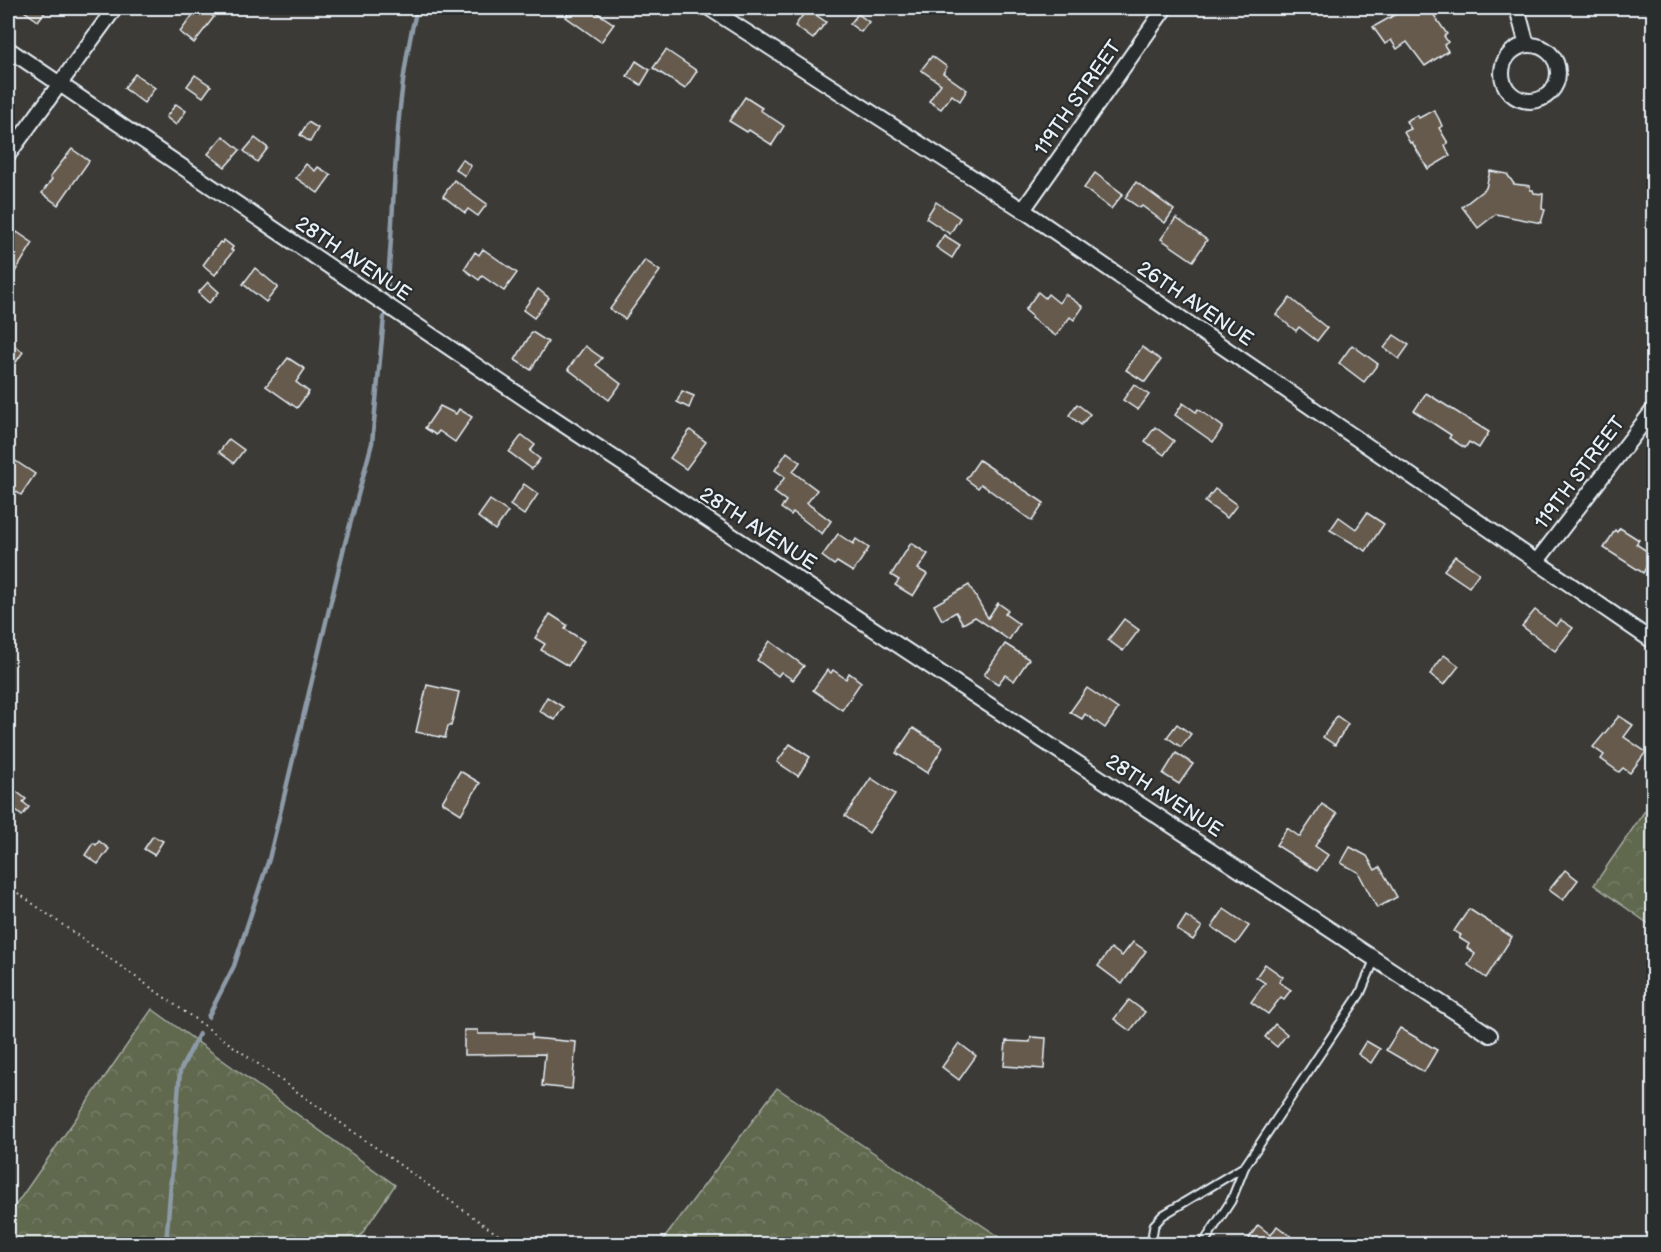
<svg xmlns="http://www.w3.org/2000/svg" width="1661" height="1252" font-family="'Balsamiq Sans',sans-serif">
<style>
.forest{fill:url(#forest-crowns);stroke:#a4aca3;stroke-width:1.5}
.lines{fill:none;stroke-linecap:round;stroke-linejoin:round}
.stream{stroke:#8d9ba8;stroke-width:4.5}
.building{fill:#665a4d;stroke:#e8f1f8;stroke-width:1.5}
.lane-casing{stroke:#e8f1f8;stroke-width:11}
.street-casing{stroke:#e8f1f8;stroke-width:18}
.path{stroke:#e8f1f8;stroke-width:2;stroke-dasharray:1.5 4.5;stroke-linecap:butt}
.lane{stroke:#2a2d2e;stroke-width:7}
.street{stroke:#2a2d2e;stroke-width:14}
.labels{text-anchor:middle;dominant-baseline:central;stroke-width:4.5;stroke-linejoin:round;paint-order:stroke}
.street-label{font-size:20px;fill:#e8f1f8;stroke:#2a2d2e}
</style>
<defs>
<pattern id="forest-crowns" width="20" height="18" patternUnits="userSpaceOnUse" patternTransform="scale(1.5)"><rect width="20" height="18" fill="#60684e"/><path d="M2 6a3 3 0 1 1 6 0M12 15a3 3 0 1 1 6 0" fill="none" stroke="#777e68"/></pattern>
</defs>
<rect width="100%" height="100%" fill="#3c3a37"/>
<filter id="ink" filterUnits="userSpaceOnUse"><feTurbulence type="fractalNoise" baseFrequency=".0167" numOctaves="2"/><feDisplacementMap in="SourceGraphic" scale="12" xChannelSelector="R" yChannelSelector="G"/><feConvolveMatrix kernelMatrix="1 2 1 2 8 2 1 2 1" color-interpolation-filters="sRGB"/></filter>
<g filter="url(#ink)">
<g class="forest">
<polygon points="1653,799 1654,927 1653,927 1594,885"/>
<polygon points="152,1009 395,1185 355,1244 8,1244 8,1216"/>
<polygon points="777,1088 1010,1244 660,1244"/>
</g>
<g class="lines">
<g class="stream">
<path d="M 387,292 C 396,197 393,101 417,8"/>
<polyline points="208,1017 234,966 269,859 344,547 372,443 384,317"/>
<polyline points="166,1244 180,1071 199,1034"/>
</g>
</g>
<g class="building">
<polygon points="20,8 48,8 38,21"/>
<polygon points="198,8 201,8 214,17 194,43 180,32"/>
<polygon points="572,8 590,8 614,24 601,42 566,17"/>
<polygon points="1407,8 1429,8 1447,34 1444,36 1448,42 1444,45 1448,51 1425,66 1407,42 1397,49 1391,40 1385,44 1373,27"/>
<polygon points="807,9 826,22 813,39 795,26"/>
<polygon points="858,14 869,22 861,32 850,24"/>
<polygon points="666,50 697,71 685,89 653,68"/>
<polygon points="932,56 947,67 943,73 967,90 960,101 952,95 941,109 929,101 941,84 921,70"/>
<polygon points="636,61 650,70 641,85 627,76"/>
<polygon points="135,74 155,88 144,103 124,88"/>
<polygon points="195,75 211,86 203,97 187,86"/>
<polygon points="745,97 762,108 760,110 784,126 772,145 749,130 747,132 729,121"/>
<polygon points="176,104 186,111 176,125 166,117"/>
<polygon points="1434,110 1439,119 1442,126 1439,128 1448,143 1445,145 1450,156 1428,169 1412,142 1410,143 1404,132 1411,129 1406,121 1417,115 1419,118"/>
<polygon points="308,122 318,128 310,142 300,135"/>
<polygon points="223,136 240,150 225,167 208,154"/>
<polygon points="255,138 268,148 257,162 244,151"/>
<polygon points="72,149 89,161 58,205 42,193 52,179 50,177"/>
<polygon points="462,159 471,166 465,176 455,169"/>
<polygon points="306,164 315,171 318,167 331,175 318,193 296,178"/>
<polygon points="1490,171 1507,174 1514,184 1530,186 1530,190 1533,190 1534,193 1543,194 1542,209 1545,210 1541,223 1496,214 1478,228 1462,207 1486,188"/>
<polygon points="1095,173 1123,194 1111,209 1084,188"/>
<polygon points="454,180 487,204 478,216 468,209 465,213 443,196"/>
<polygon points="1136,182 1174,210 1165,223 1142,206 1140,208 1125,198"/>
<polygon points="936,202 960,218 950,234 926,218"/>
<polygon points="1176,218 1207,240 1193,261 1161,239"/>
<polygon points="17,232 33,243 8,283 8,247"/>
<polygon points="944,235 960,245 952,258 936,247"/>
<polygon points="224,240 233,247 231,250 233,251 215,275 203,265 220,242 222,243"/>
<polygon points="483,249 517,273 504,291 482,276 479,280 464,269 475,252 479,255"/>
<polygon points="645,260 660,271 625,319 610,309"/>
<polygon points="255,268 278,287 266,302 243,284"/>
<polygon points="208,282 219,292 209,303 198,293"/>
<polygon points="538,289 549,298 534,318 523,310"/>
<polygon points="1038,292 1045,298 1048,294 1059,303 1065,294 1083,307 1074,320 1070,317 1056,336 1031,318 1032,316 1025,310"/>
<polygon points="1290,298 1327,328 1317,341 1299,327 1296,331 1276,315"/>
<polygon points="532,332 548,342 531,370 515,360"/>
<polygon points="1394,335 1409,345 1399,359 1384,348"/>
<polygon points="8,341 23,352 8,374"/>
<polygon points="1352,345 1378,364 1364,382 1339,363"/>
<polygon points="585,346 602,358 596,365 621,384 609,400 568,369"/>
<polygon points="1142,347 1161,360 1145,382 1126,370"/>
<polygon points="288,358 305,369 296,382 309,392 297,408 266,386"/>
<polygon points="1134,384 1149,395 1138,410 1123,400"/>
<polygon points="682,391 694,396 689,408 677,402"/>
<polygon points="1426,393 1489,432 1479,448 1469,442 1465,448 1449,438 1451,435 1414,411"/>
<polygon points="1183,403 1196,412 1198,409 1223,427 1213,442 1175,415"/>
<polygon points="1077,404 1090,414 1081,425 1069,415"/>
<polygon points="440,406 456,414 459,409 472,417 455,442 439,431 436,435 425,428"/>
<polygon points="1155,427 1174,441 1164,455 1145,441"/>
<polygon points="690,430 706,442 686,469 670,458"/>
<polygon points="522,435 535,445 530,451 540,459 532,469 509,452"/>
<polygon points="229,439 244,450 234,463 219,452"/>
<polygon points="787,452 800,462 793,472 817,490 807,503 831,521 822,534 793,512 791,515 781,508 786,501 774,492 785,477 775,470"/>
<polygon points="8,456 35,474 21,495 8,486"/>
<polygon points="979,460 1044,503 1032,521 981,484 978,488 966,479"/>
<polygon points="524,484 538,494 524,515 510,505"/>
<polygon points="1215,489 1237,505 1227,518 1205,502"/>
<polygon points="490,500 508,512 495,530 478,517"/>
<polygon points="1367,513 1384,524 1366,551 1330,530 1339,517 1356,529"/>
<polygon points="1620,528 1639,540 1636,544 1653,555 1643,573 1604,548 1615,530 1617,532"/>
<polygon points="838,534 853,544 856,539 869,548 853,572 837,562 834,565 822,556"/>
<polygon points="911,543 928,554 918,569 927,574 913,596 895,585 899,580 891,575"/>
<polygon points="1455,556 1479,573 1469,587 1444,570"/>
<polygon points="969,585 988,618 998,603 1008,610 1005,614 1019,624 1009,640 975,617 963,624 956,612 942,620 934,605"/>
<polygon points="1535,610 1556,626 1561,620 1573,628 1555,651 1522,626"/>
<polygon points="550,614 567,625 565,629 584,641 568,666 541,650 545,644 535,638"/>
<polygon points="1124,619 1139,630 1123,651 1108,640"/>
<polygon points="770,641 804,666 793,680 781,672 778,676 757,660"/>
<polygon points="1005,644 1029,659 1014,681 1005,675 998,684 984,675"/>
<polygon points="1444,655 1459,666 1444,685 1430,674"/>
<polygon points="827,670 831,673 833,670 846,679 849,673 861,682 842,710 813,690"/>
<polygon points="427,685 459,692 451,726 448,726 445,738 416,732"/>
<polygon points="1087,688 1118,709 1105,728 1085,714 1082,719 1070,712"/>
<polygon points="547,697 563,707 555,720 539,711"/>
<polygon points="1337,716 1348,724 1335,745 1323,737"/>
<polygon points="1619,716 1633,725 1624,737 1646,752 1630,773 1623,768 1619,772 1601,759 1604,755 1593,747"/>
<polygon points="1177,724 1191,734 1181,747 1167,737"/>
<polygon points="913,728 943,747 927,773 896,753"/>
<polygon points="790,744 810,757 798,776 777,762"/>
<polygon points="1176,753 1193,764 1179,784 1163,774"/>
<polygon points="460,771 480,783 461,814 442,802"/>
<polygon points="871,778 895,794 869,833 845,816"/>
<polygon points="8,785 26,799 23,802 29,807 22,816 8,804"/>
<polygon points="1322,804 1337,814 1315,846 1328,855 1317,871 1276,845 1287,828 1300,837"/>
<polygon points="153,836 163,841 154,855 144,849"/>
<polygon points="99,841 109,849 98,864 85,855 93,843 96,845"/>
<polygon points="1350,847 1367,856 1375,870 1380,867 1397,897 1377,908 1358,872 1341,863"/>
<polygon points="1565,870 1578,880 1563,900 1549,890"/>
<polygon points="1224,909 1249,926 1236,944 1212,927"/>
<polygon points="1469,909 1512,937 1486,978 1468,965 1475,954 1467,948 1469,944 1459,938 1461,935 1454,931"/>
<polygon points="1186,916 1202,927 1193,940 1177,930"/>
<polygon points="1133,942 1146,951 1122,984 1098,966 1111,948 1122,956"/>
<polygon points="1265,964 1283,977 1279,982 1291,990 1284,999 1281,997 1268,1014 1251,1002 1265,983 1256,977"/>
<polygon points="1129,1000 1145,1012 1130,1031 1114,1019"/>
<polygon points="1275,1024 1287,1034 1277,1047 1265,1037"/>
<polygon points="1400,1028 1437,1050 1424,1072 1386,1050"/>
<polygon points="464,1030 478,1030 478,1034 532,1034 532,1038 576,1042 572,1089 542,1086 545,1054 464,1055"/>
<polygon points="1031,1037 1046,1038 1044,1069 1004,1066 1006,1041 1030,1042"/>
<polygon points="1366,1041 1380,1049 1371,1063 1358,1054"/>
<polygon points="959,1043 976,1056 959,1080 942,1067"/>
<polygon points="1258,1225 1271,1235 1277,1226 1302,1245 1248,1245 1251,1240 1249,1238"/>
</g>
<g class="lines">
<g class="lane-casing">
<g id="lane">
<polyline points="1151,1244 1154,1225 1163,1215 1245,1166"/>
<polyline points="1203,1244 1231,1201 1245,1166 1360,994 1375,959"/>
</g>
</g>
<g class="street-casing">
<g id="street">
<polyline points="709,8 1023,210 1654,642"/>
<polyline points="1517,8 1527,45"/>
<circle cx="1530" cy="73" r="28"/>
<polyline points="8,49 555,419 1490,1035"/>
<polyline points="8,155 115,8"/>
<polyline points="1023,210 1165,8"/>
<polyline points="1537,561 1654,409"/>
</g>
</g>
<polyline class="path" points="8,886 511,1244"/>
<use href="#lane" class="lane"/>
<use href="#street" class="street"/>
</g>
</g>
<g class="labels">
<g class="street-label">
<text transform="translate(1078 98) rotate(-55)">119TH STREET</text>
<text transform="translate(353 259) rotate(34)">28TH AVENUE</text>
<text transform="translate(1195 304) rotate(34)">26TH AVENUE</text>
<text transform="translate(1580 473) rotate(-53)">119TH STREET</text>
<text transform="translate(758 529) rotate(33)">28TH AVENUE</text>
<text transform="translate(1164 796) rotate(33)">28TH AVENUE</text>
</g>
</g>
<rect width="1661" height="1252" fill="none" stroke="#2a2d2e" stroke-width="30"/>
<rect x="15" y="15" width="1631" height="1222" fill="none" stroke="#e8f1f8" stroke-width="2" filter="url(#ink)"/>
</svg>
